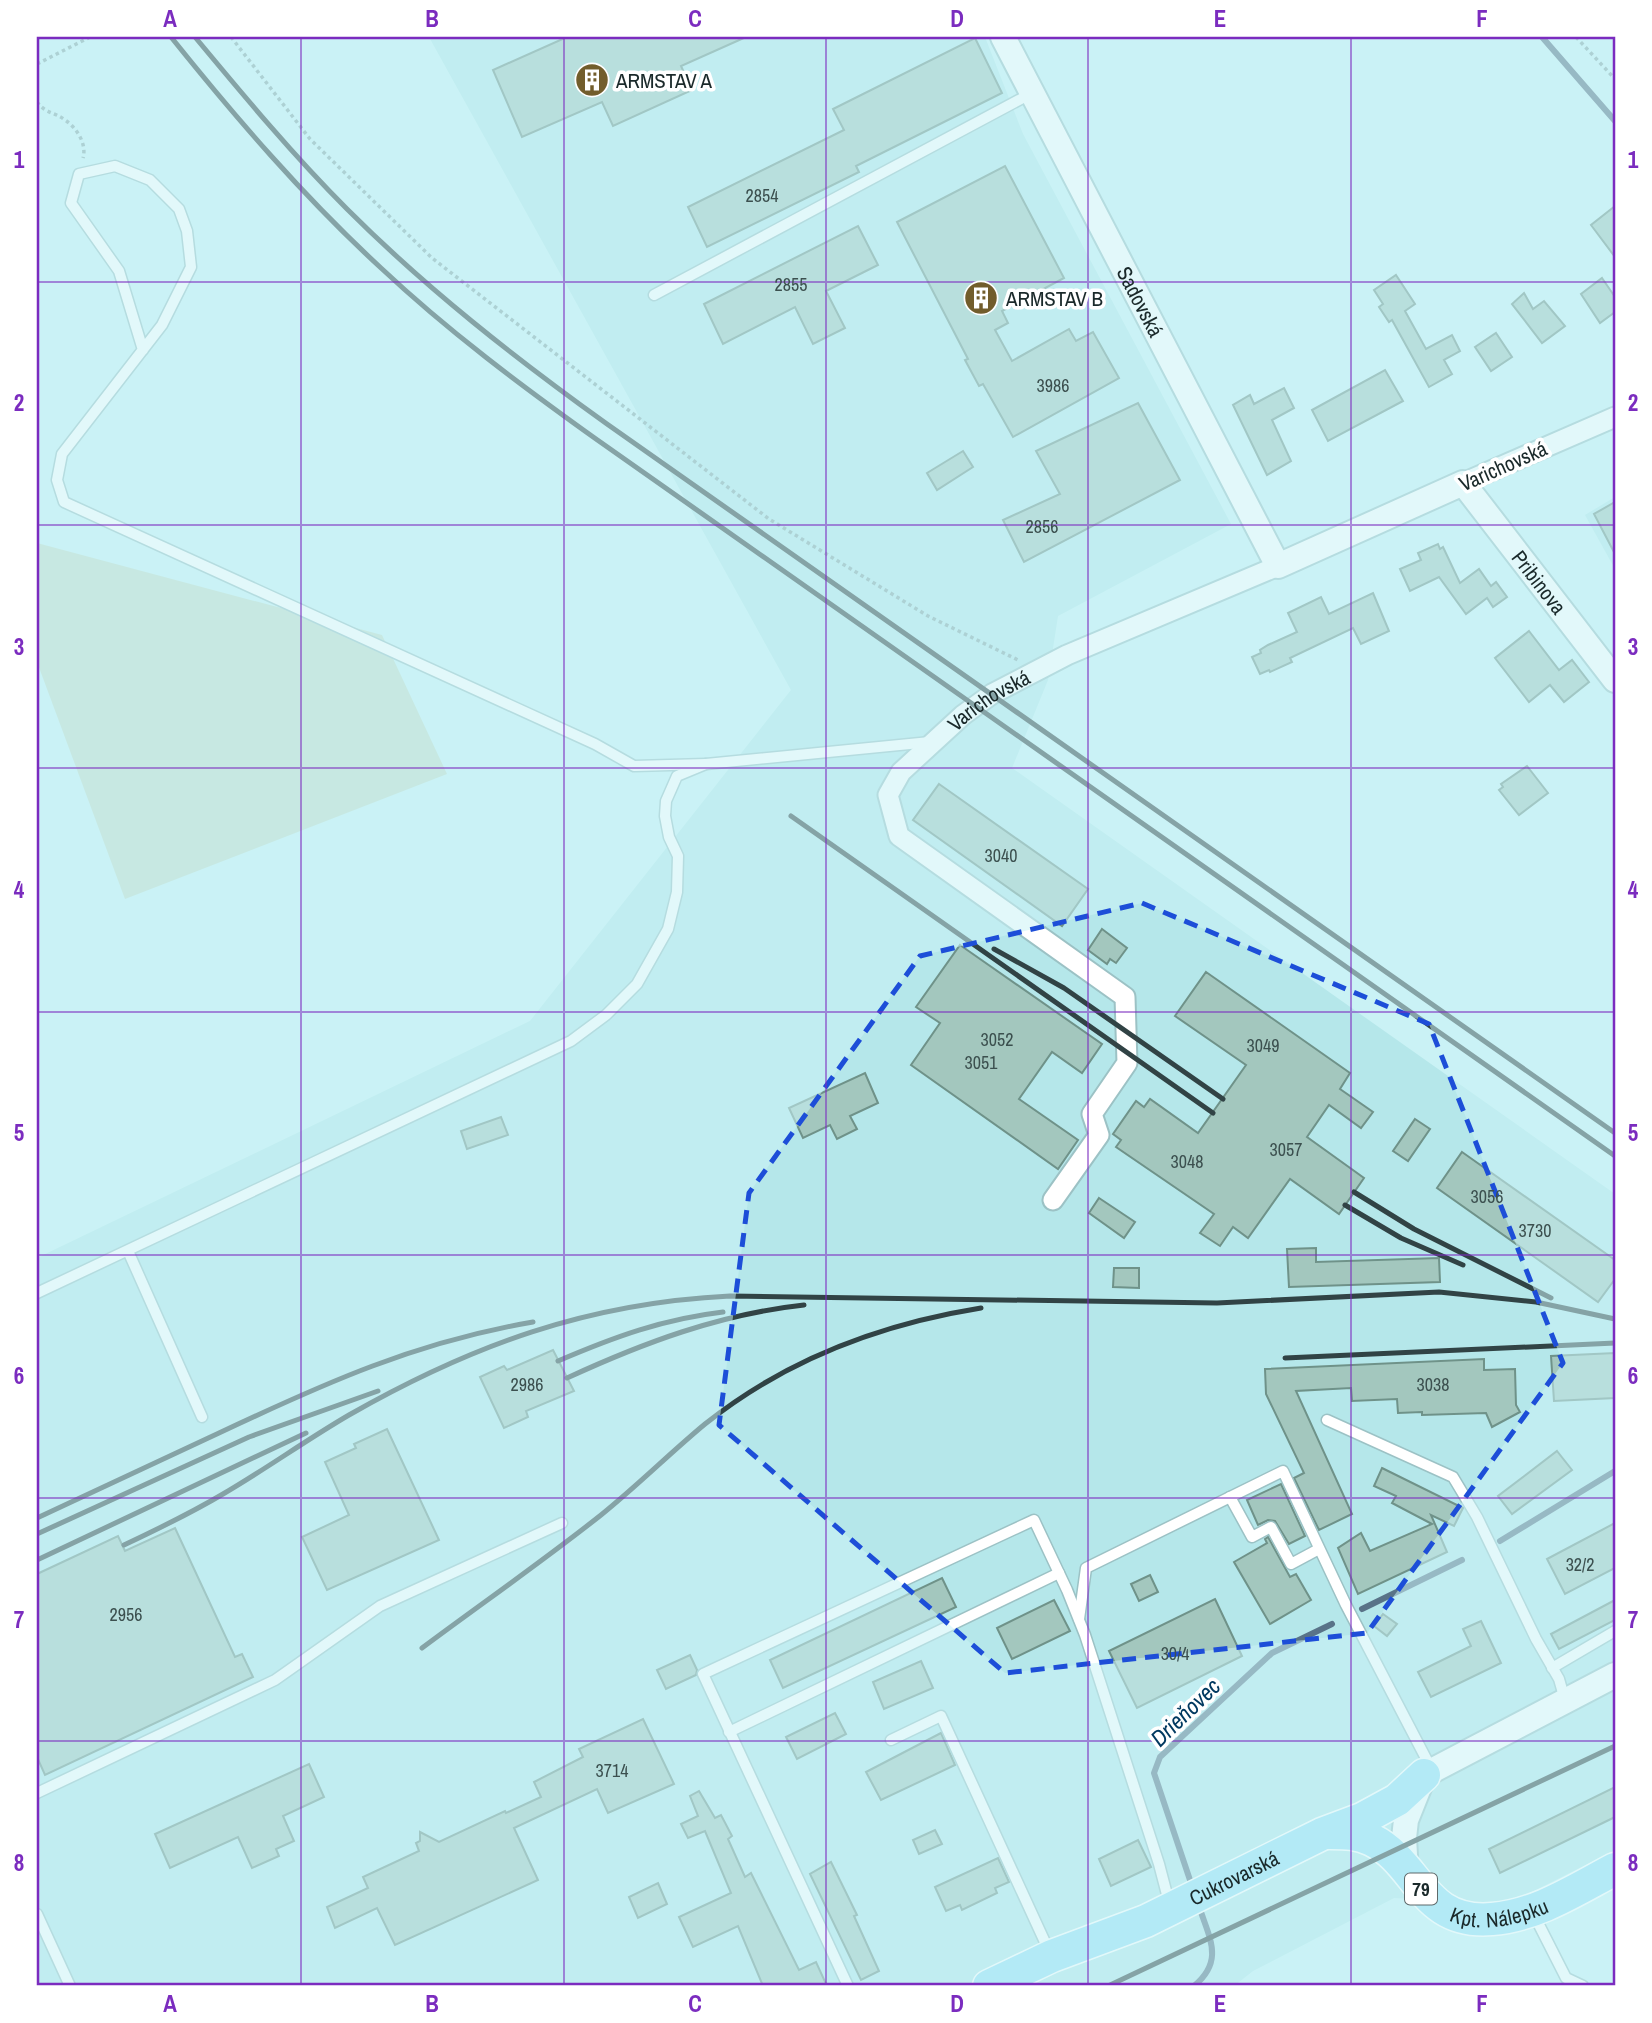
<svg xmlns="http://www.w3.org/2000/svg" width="1652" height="2023" font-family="'Archivo Narrow',sans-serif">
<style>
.built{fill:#b5e7ea}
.green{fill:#c3dccb}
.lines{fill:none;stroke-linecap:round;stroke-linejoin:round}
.stream{stroke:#597388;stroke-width:6}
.building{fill:#a3c7be;stroke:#6f9289;stroke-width:2}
.service-casing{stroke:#9cc2c5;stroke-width:13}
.minor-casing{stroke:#9cc2c5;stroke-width:23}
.tertiary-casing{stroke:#9cc2c5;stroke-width:28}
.primary-casing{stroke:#fff;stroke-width:35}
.path{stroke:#8aa9ac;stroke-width:3.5;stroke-dasharray:3.5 3.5;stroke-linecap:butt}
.service{stroke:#fff;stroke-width:10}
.minor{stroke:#fff;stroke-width:19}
.tertiary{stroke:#fff;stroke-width:24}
.primary{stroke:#98dff7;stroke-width:32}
.rail{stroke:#314345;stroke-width:5}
.marked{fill:none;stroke:#1d4ed8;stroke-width:5;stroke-dasharray:14 9;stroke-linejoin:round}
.grid{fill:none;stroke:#7b2cbf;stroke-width:2;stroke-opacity:0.55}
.labels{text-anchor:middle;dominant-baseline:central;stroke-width:7;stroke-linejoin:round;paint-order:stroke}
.number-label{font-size:18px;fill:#3c504f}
.shield{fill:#fff;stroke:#5f696a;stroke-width:2}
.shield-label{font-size:19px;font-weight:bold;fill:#1a292a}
.poi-label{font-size:21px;fill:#1a292a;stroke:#fff;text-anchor:start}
.street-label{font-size:21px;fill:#1a292a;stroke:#fff}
.water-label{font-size:23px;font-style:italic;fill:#013960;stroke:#fff}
.neatline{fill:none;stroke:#7b2cbf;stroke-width:2.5}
.grid-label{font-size:23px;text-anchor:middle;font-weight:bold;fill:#7b2cbf}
</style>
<rect width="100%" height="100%" fill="#caf2f5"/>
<g class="built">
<polygon points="429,37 985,37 1023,134 1231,524 1058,616 1048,680 1012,768 1615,1194 1615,1850 1508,1904 1394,1898 1253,1971 1234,1986 37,1986 37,1258 530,1021 791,690"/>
<polygon points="1615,497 1615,569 1585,515"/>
</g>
<polygon class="green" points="37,543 382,635 447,774 125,899 37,662"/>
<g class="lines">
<g class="stream">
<polyline points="1542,37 1615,121"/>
<polyline points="1500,1541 1615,1471"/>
<polyline points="1362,1609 1462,1560"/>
<polyline points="1193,1889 1154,1773 1160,1757 1272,1653 1332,1624"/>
<path d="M 1194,1986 C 1225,1960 1209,1938 1199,1906"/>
</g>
</g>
<g class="building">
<polygon points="567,37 746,37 681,66 692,90 613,126 602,102 522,137 493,70"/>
<polygon points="975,38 1002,93 856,166 859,172 707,247 688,207 844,130 833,109"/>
<polygon points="1005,166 1064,278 1002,311 1008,323 995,330 1012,361 1069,329 1076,341 1093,332 1119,378 1013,437 983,384 979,386 965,360 968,359 897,222"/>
<polygon points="1615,206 1615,257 1591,225"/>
<polygon points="858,226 878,265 826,291 845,328 813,344 795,307 723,344 704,304"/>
<polygon points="1396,275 1415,304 1405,311 1426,349 1452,335 1460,351 1444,360 1452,374 1429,387 1392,320 1389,322 1379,307 1383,304 1374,290"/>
<polygon points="1602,278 1615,297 1615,312 1600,323 1581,294"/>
<polygon points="1524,293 1533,309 1544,301 1565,326 1542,343 1512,304"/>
<polygon points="1496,333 1512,357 1491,371 1475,347"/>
<polygon points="1385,370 1403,401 1328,441 1312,410"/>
<polygon points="1284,388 1294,408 1272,420 1291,461 1267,475 1233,405 1250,395 1254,404"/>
<polygon points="1138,403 1180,480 1024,562 1003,520 1060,494 1036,451"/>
<polygon points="963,451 973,467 937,490 927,473"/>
<polygon points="1615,502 1615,554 1594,514"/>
<polygon points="1438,544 1440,549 1443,547 1460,583 1479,569 1491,586 1496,582 1507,597 1493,607 1487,598 1466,614 1439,577 1410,591 1400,569 1421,560 1418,553"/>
<polygon points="1373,593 1389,631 1361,644 1353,628 1290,658 1292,662 1270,672 1269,670 1260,674 1252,657 1261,653 1260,650 1268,645 1297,632 1288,613 1321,597 1329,614"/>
<polygon points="1529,631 1559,670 1572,660 1589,682 1564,702 1550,685 1529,702 1495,658"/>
<polygon points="1527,766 1548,793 1519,815 1499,790 1503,787 1501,784"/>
<polygon points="939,784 1088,889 1062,926 913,820"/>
<polygon points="1102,929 1127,948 1116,963 1110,959 1107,964 1088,950"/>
<polygon points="960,945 1102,1044 1082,1073 1052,1052 1019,1099 1078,1140 1058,1169 911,1065 940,1023 916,1007"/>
<polygon points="1206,972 1350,1073 1340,1089 1373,1112 1361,1128 1329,1105 1307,1137 1364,1178 1339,1214 1290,1179 1248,1238 1233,1227 1220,1246 1200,1233 1214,1214 1116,1147 1121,1140 1113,1134 1136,1101 1144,1107 1150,1099 1198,1133 1246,1065 1175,1016"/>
<polygon points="865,1073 878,1103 850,1116 857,1129 837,1139 830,1125 803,1138 789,1108"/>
<polygon points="501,1117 508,1135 467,1149 461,1131"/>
<polygon points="1415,1119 1430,1129 1408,1161 1393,1151"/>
<polygon points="1462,1152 1615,1260 1615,1279 1598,1302 1437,1188"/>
<polygon points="1099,1198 1135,1222 1124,1238 1089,1213"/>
<polygon points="1316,1248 1316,1262 1439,1258 1440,1282 1289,1287 1287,1249"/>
<polygon points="1114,1268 1139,1268 1139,1288 1113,1287"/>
<polygon points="553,1350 574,1391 526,1411 528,1417 504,1428 480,1377 504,1366 507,1370"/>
<polygon points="1615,1353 1615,1398 1554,1401 1551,1356"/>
<polygon points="1484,1359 1484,1370 1515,1369 1516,1405 1520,1412 1492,1427 1486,1413 1422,1415 1422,1412 1398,1413 1397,1399 1352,1401 1351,1388 1296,1391 1352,1514 1319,1530 1294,1478 1304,1473 1266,1394 1265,1369"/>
<polygon points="387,1429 439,1540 327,1590 302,1537 349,1515 325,1462 356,1448 354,1444"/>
<polygon points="1557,1451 1572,1470 1512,1514 1498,1496"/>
<polygon points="1382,1468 1463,1508 1454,1526 1431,1515 1447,1552 1358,1594 1338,1548 1361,1533 1370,1551 1432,1524 1392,1503 1396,1496 1374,1486"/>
<polygon points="1281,1484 1305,1536 1289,1544 1275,1521 1268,1520 1258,1525 1247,1500"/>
<polygon points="1615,1523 1615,1568 1565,1594 1547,1559"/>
<polygon points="175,1528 235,1657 242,1654 253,1677 45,1775 37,1757 37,1574 118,1536 125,1551"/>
<polygon points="1268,1537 1290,1577 1296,1574 1311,1600 1270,1624 1234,1562 1267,1543 1265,1539"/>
<polygon points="1150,1575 1158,1592 1139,1601 1131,1584"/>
<polygon points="942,1578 956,1607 783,1688 770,1660"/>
<polygon points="1215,1599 1242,1656 1137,1708 1109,1651"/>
<polygon points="1054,1600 1070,1631 1012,1659 997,1628"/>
<polygon points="1615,1600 1615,1620 1559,1649 1551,1634"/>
<polygon points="1383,1614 1397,1624 1387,1636 1374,1626"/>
<polygon points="1481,1621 1501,1663 1431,1697 1418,1672 1471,1646 1463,1629"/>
<polygon points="690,1655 697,1670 696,1675 666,1689 657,1670"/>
<polygon points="921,1661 933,1688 884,1709 873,1682"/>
<polygon points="835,1713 846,1734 797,1759 786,1737"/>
<polygon points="643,1719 674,1784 608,1813 597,1789 514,1828 538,1880 395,1945 377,1908 335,1928 327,1907 368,1888 363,1877 419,1851 416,1843 420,1841 420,1832 439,1842 505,1811 506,1813 541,1797 534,1782 583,1757 579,1749"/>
<polygon points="941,1733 955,1765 881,1800 866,1772"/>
<polygon points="309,1764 324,1797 283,1816 294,1841 276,1849 279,1856 252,1868 238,1837 170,1868 155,1834"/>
<polygon points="1615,1787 1615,1817 1500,1873 1489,1849"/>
<polygon points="699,1791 715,1818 721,1815 732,1836 728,1839 745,1877 751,1873 799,1970 816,1962 827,1986 763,1986 738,1926 693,1947 679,1917 731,1893 705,1831 688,1838 681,1824 698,1816 690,1796"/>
<polygon points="935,1830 942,1844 919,1854 913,1840"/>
<polygon points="1138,1840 1151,1867 1111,1886 1099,1859"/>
<polygon points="998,1858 1009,1882 995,1888 997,1893 962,1910 960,1905 946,1911 935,1887"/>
<polygon points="831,1862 857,1915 854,1916 879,1971 861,1980 810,1874"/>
<polygon points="658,1883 667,1904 638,1918 629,1897"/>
</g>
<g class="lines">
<g class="service-casing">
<g id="service">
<polyline points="654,295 1032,93"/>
<polyline points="143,350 119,271 71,203 79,174 115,166 150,180 179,209 187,231 191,267 162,325 62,454 57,480 64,502 595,744 634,766 706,764"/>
<polyline points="128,1251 202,1417"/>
<polyline points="37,1293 571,1041 606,1015 637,984 668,929 677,892 678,856 669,837 665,816 666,801 677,776 706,764 930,742"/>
<polyline points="1327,1420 1453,1477 1477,1517 1536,1639 1559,1679 1565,1700"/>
<polyline points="1230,1497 1252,1537 1271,1527 1291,1564 1319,1549"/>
<polyline points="1079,1619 1086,1568 1283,1471 1346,1605 1432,1770"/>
<polyline points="1552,1668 1615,1631"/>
<polyline points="729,1732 1059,1573"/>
<polyline points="891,1740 941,1716 1050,1953"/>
<polyline points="37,1793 275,1680 380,1606 562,1523"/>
<polyline points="1533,1913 1566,1978 1583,1986"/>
<polyline points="37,1914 70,1986"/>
<polyline points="848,1986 703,1674 1034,1520 1067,1590 1085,1635 1159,1864 1170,1906"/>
</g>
</g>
<g class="minor-casing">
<g id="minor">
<polyline points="1463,483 1615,417"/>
<path id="s1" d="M 1053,1200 L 1099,1135 L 1092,1114 L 1127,1063 L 1125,997 L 899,836 L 888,795 L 901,772 L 963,715 L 992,694 L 1067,655 L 1278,566"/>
</g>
</g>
<g class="tertiary-casing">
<g id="tertiary">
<path id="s2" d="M 1003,37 L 1278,566 L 1463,483 L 1615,680"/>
<polyline points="1406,1872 1404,1838 1406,1820 1424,1775 1615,1675"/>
</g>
</g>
<g class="primary-casing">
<g id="primary">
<path id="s3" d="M 1330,1833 C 1345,1833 1358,1833 1372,1840 C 1419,1863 1422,1925 1492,1919 C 1536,1916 1577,1889 1615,1869"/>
<path id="s4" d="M 989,1986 L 1052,1956 L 1146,1921 L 1322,1834 L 1362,1819 L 1397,1800 L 1424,1775"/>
</g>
</g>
<g class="path">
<polyline points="231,37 310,139 432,258 769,519 928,616 1018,660"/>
<polyline points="1576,37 1615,79"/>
<polyline points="37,64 90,37"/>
<path d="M 37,102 C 46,114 55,112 65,120 C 77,128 87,144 83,158"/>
</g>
<use href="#service" class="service"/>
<use href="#minor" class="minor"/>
<use href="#tertiary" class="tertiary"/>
<use href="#primary" class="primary"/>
<g class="rail">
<path d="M 171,37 C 236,118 304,197 381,268 C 448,331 522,386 596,439 L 1615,1156"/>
<path d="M 195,37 C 244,96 293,155 347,209 C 427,289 515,358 607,424 L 1615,1133"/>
<polyline points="791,816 1213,1113"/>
<polyline points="994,949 1064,988 1223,1099"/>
<polyline points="1354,1192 1414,1229 1551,1298"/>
<polyline points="1345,1205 1401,1238 1463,1265"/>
<polyline points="1285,1358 1615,1343"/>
<path d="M 558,1361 C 614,1337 663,1319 723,1312"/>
<path d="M 567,1378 C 643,1343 720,1314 804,1305"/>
<path d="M 37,1518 C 98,1490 158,1461 219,1433 C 325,1383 416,1342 533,1322"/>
<polyline points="37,1534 249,1437 378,1391"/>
<path d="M 124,1545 C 158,1529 191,1513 223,1494 C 266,1469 306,1440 349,1415 C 472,1345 587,1303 730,1296 L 1217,1303 L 1439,1292 L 1536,1302 L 1615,1319"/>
<polyline points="37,1560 306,1433"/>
<path d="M 422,1648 C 481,1604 543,1561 601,1515 C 637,1486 670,1453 705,1424 C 785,1360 881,1324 981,1308"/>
<polyline points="1108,1986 1615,1746"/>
</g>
</g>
<path d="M0 0H1652V2023H0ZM 1142,903 L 1429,1024 L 1563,1363 L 1367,1633 L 1005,1673 L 719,1425 L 749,1193 L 920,956 Z" fill="#caf2f5" fill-opacity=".55" fill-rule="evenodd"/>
<path class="marked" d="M 1142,903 L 1429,1024 L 1563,1363 L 1367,1633 L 1005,1673 L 719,1425 L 749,1193 L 920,956 Z"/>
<path class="grid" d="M 301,37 L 301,1986M 564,37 L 564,1986M 826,37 L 826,1986M 1088,37 L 1088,1986M 1351,37 L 1351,1986M 37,282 L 1615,282M 37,525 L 1615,525M 37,768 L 1615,768M 37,1012 L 1615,1012M 37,1255 L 1615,1255M 37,1498 L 1615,1498M 37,1741 L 1615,1741"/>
<defs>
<g id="building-disc" transform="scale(1.75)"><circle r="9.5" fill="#725d2c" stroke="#fff"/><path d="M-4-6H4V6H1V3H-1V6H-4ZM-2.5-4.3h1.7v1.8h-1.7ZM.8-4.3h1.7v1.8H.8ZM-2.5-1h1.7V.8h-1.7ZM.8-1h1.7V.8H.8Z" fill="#fff"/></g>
</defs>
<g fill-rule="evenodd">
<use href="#building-disc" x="592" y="80"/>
<use href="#building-disc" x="981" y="298"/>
</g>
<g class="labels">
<g class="number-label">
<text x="762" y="195">2854</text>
<text x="791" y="284">2855</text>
<text x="1053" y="385">3986</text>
<text x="1042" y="526">2856</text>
<text x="1001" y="855">3040</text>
<text x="997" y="1039">3052</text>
<text x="1263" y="1045">3049</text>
<text x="981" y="1062">3051</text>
<text x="1286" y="1149">3057</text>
<text x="1187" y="1161">3048</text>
<text x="1487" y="1196">3056</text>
<text x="1535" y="1230">3730</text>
<text x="527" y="1384">2986</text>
<text x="1433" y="1384">3038</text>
<text x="1580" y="1564">32/2</text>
<text x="126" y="1614">2956</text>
<text x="1175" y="1653">30/4</text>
<text x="612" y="1770">3714</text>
</g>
<rect class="shield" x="1405" y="1873.5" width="32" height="31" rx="5"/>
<g class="shield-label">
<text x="1421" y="1889">79</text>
</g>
<g class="poi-label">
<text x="616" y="80">ARMSTAV A</text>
<text x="1006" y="298">ARMSTAV B</text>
</g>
<g class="street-label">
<text stroke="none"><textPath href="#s2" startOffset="298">Sadovská</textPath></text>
<text transform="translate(1503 466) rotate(-24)">Varichovská</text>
<text stroke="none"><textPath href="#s2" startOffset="924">Pribinova</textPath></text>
<text stroke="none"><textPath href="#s1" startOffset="690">Varichovská</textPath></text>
<text stroke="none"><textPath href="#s4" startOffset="268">Cukrovarská</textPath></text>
<text stroke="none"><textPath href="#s3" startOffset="201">Kpt. Nálepku</textPath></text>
</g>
<g class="water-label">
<text transform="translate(1185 1712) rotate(-44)">Drieňovec</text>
</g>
</g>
<rect width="1652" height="2023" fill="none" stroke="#ffffff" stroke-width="77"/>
<rect x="38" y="38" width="1576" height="1946" class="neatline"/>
<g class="grid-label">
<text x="170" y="27">A</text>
<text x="432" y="27">B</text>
<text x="695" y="27">C</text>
<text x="957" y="27">D</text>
<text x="1220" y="27">E</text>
<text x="1482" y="27">F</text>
<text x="19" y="168">1</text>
<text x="1633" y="168">1</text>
<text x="19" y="411">2</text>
<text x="1633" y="411">2</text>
<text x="19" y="655">3</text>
<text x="1633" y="655">3</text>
<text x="19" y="898">4</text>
<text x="1633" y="898">4</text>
<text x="19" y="1141">5</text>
<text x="1633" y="1141">5</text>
<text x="19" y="1384">6</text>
<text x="1633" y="1384">6</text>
<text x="19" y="1628">7</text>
<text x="1633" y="1628">7</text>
<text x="19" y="1871">8</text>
<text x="1633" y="1871">8</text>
<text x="170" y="2012">A</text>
<text x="432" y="2012">B</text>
<text x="695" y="2012">C</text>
<text x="957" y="2012">D</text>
<text x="1220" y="2012">E</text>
<text x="1482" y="2012">F</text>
</g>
</svg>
